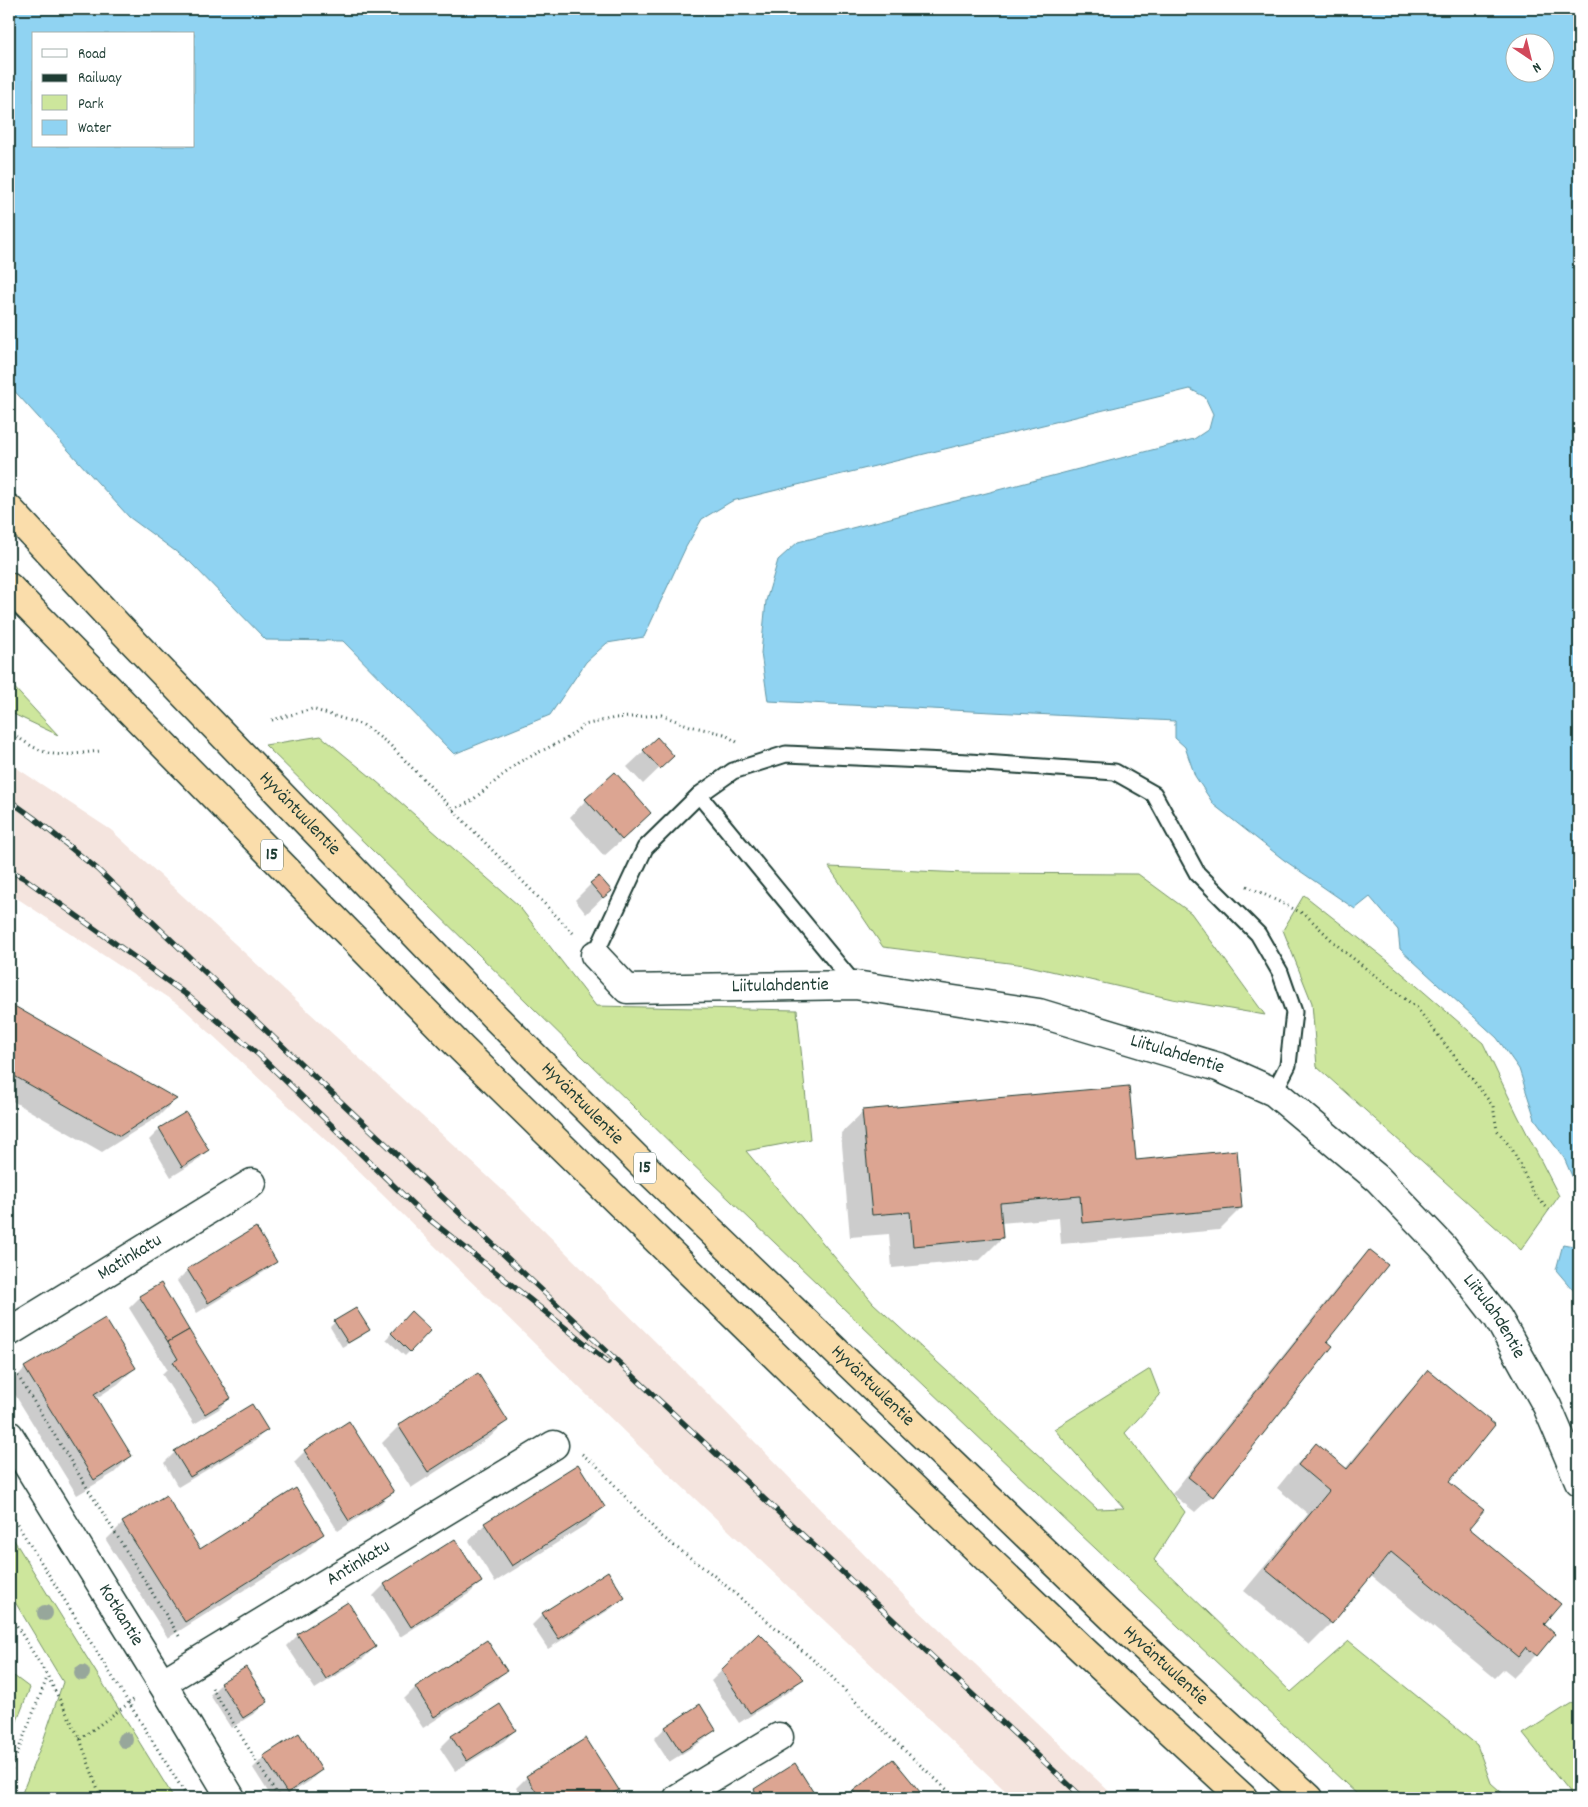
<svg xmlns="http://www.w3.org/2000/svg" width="1588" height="1807" font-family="Dekko,sans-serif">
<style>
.built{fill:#f4e4de}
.green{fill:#cde69c;stroke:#769268}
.water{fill:#90d3f2;stroke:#6397a6;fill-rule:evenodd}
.shadow{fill:#0003}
.building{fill:#dca592;stroke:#1f3d34}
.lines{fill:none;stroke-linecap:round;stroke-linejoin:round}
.lane-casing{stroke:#1f3d34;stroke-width:19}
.street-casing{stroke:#1f3d34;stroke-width:31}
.secondary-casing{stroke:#1f3d34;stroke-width:31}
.highway-casing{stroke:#1f3d34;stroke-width:31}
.path{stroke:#1f3d34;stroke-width:3;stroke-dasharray:1 4;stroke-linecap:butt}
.lane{stroke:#fff;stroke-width:15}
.street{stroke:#fff;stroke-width:28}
.secondary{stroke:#fff;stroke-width:28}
.highway{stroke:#faddab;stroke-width:28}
.rail-casing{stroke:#1f3d34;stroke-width:5.5}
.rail{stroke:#fff;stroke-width:4;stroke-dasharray:11;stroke-linecap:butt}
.tree{fill:#97a79b}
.labels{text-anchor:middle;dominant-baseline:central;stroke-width:4;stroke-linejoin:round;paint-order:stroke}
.shield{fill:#fff;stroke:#627771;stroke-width:1}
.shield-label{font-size:18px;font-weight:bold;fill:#1f3d34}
.street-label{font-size:19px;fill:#1f3d34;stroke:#fff}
</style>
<rect width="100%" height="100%" fill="#fff"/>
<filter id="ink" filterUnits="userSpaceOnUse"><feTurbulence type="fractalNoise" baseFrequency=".02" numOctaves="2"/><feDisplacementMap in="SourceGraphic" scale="10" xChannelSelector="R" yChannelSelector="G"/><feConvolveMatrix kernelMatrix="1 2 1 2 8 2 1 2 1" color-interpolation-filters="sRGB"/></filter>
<g filter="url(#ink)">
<polygon class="built" points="9,763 111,830 509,1196 718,1404 914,1606 1116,1798 1013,1798 640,1447 345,1158 182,1007 9,893"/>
<g class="green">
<polygon points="9,682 58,735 9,712"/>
<polygon points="321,736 376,781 518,905 596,1006 797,1010 810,1139 746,1151 873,1303 1097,1509 1124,1508 1054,1429 1150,1369 1160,1395 1125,1433 1185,1512 1154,1560 1291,1692 1349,1641 1477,1745 1491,1783 1508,1798 1361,1798 1079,1533 688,1160 265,745"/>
<polygon points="829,867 964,873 1138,874 1191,913 1265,1015 1172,999 1025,965 883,947"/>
<polygon points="1304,895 1388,961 1483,1043 1517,1114 1559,1196 1521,1250 1317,1067 1312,1003 1283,930"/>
<polygon points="9,1532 174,1798 20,1798 43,1741 63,1682 9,1592"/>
<polygon points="14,1676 30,1688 9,1741 9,1684"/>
<polygon points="1579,1700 1579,1798 1574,1798 1523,1734 1570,1704"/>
</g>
<g class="water">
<path d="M 9,9 L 1579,9 L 1579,1192 L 1564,1158 L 1535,1119 L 1519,1069 L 1497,1038 L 1400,949 L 1398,930 L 1370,897 L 1355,909 L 1284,860 L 1214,805 L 1195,776 L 1185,747 L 1175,738 L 1175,721 L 768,701 L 761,653 L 766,601 L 778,560 L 798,542 L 1194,439 L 1209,429 L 1213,414 L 1205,397 L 1190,389 L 732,501 L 702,519 L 686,547 L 644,637 L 607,643 L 586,662 L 550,715 L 454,754 L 343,641 L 266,640 L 190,562 L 129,517 L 9,385 ZM 34,34 L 194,34 L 194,146 L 34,146 ZM 1516,42 L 1546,42 L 1546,72 L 1516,72 Z"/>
<polygon points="1563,1244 1579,1247 1579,1297 1556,1270"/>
</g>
<g class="shadow">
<polygon points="644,751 672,756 643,784 627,767"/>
<polygon points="586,800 633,830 604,856 570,817"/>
<polygon points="591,884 610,891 586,914 575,900"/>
<polygon points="9,1004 175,1100 159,1116 102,1152 9,1099"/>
<polygon points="863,1112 1135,1161 1241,1208 1219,1230 1061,1244 1059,1218 1000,1223 1002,1238 980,1260 892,1268 889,1234 850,1237 841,1133"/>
<polygon points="160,1129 208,1150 197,1161 171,1177 149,1140"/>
<polygon points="1369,1251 1325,1341 1212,1496 1195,1512 1172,1494 1353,1268"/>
<polygon points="275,1261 264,1272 197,1313 177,1281 188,1270"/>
<polygon points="140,1297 230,1398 219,1409 194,1424 162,1374 167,1369 129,1308"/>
<polygon points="411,1313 430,1330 405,1356 386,1339"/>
<polygon points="335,1322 368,1330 363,1335 342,1347 330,1327"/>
<polygon points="25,1368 135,1368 118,1384 95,1399 131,1456 114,1473 77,1495 9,1385"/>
<polygon points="1429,1372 1447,1482 1467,1528 1542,1625 1536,1655 1514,1677 1504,1669 1495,1678 1370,1575 1331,1623 1309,1645 1244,1591 1308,1514 1277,1488 1294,1467 1316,1445 1345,1469 1407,1394"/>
<polygon points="477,1375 507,1421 490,1437 411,1488 382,1443 399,1426"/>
<polygon points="266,1430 255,1441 178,1487 164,1463 175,1452"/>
<polygon points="305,1451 392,1492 381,1503 338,1531 294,1462"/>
<polygon points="165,1497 200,1551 323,1534 306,1551 168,1638 106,1540 123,1523"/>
<polygon points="604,1507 587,1524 495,1582 469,1541 485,1524"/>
<polygon points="454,1540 481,1582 470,1593 400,1637 373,1596 384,1585"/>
<polygon points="623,1597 612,1608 548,1649 532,1625 543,1614"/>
<polygon points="298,1635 375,1647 364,1658 315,1689 287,1646"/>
<polygon points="759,1635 802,1679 791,1690 739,1723 711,1681"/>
<polygon points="505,1671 494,1682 423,1728 404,1699 415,1688"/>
<polygon points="221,1684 266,1702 255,1713 231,1728 210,1695"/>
<polygon points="499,1706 515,1730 504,1741 455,1771 440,1748 451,1737"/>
<polygon points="700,1706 715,1729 704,1740 669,1762 654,1739 665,1728"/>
<polygon points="586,1740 617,1790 609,1798 522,1798 516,1788 527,1777"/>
<polygon points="264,1757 321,1770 310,1781 283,1798 272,1798 253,1768"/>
<polygon points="892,1761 923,1798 848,1798 854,1792"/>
<polygon points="795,1765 815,1798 746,1798 754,1790"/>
</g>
<g class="building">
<polygon points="657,737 674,756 660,769 643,750"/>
<polygon points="615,772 651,813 622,840 585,799"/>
<polygon points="599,876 612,891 603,898 590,883"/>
<polygon points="9,1003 177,1099 120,1136 9,1073 9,1051 11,1046 9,1045"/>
<polygon points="1129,1086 1136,1160 1237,1150 1242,1208 1082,1223 1080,1196 1000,1203 1003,1238 913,1246 910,1212 872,1215 862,1110"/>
<polygon points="186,1112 209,1150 182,1167 159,1128"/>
<polygon points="256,1227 277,1262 208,1303 187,1269"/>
<polygon points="1369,1250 1388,1265 1327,1341 1333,1346 1213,1497 1188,1477"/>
<polygon points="161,1283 189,1330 168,1342 139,1296"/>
<polygon points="356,1308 370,1330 348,1343 334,1321"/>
<polygon points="411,1311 431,1330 410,1352 391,1333"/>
<polygon points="105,1318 136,1368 94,1394 132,1456 94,1480 24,1367"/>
<polygon points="189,1330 231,1398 205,1414 173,1362 178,1359 168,1342"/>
<polygon points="1428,1370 1495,1425 1449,1482 1484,1510 1469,1528 1561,1604 1544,1624 1555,1634 1537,1656 1526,1647 1518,1657 1391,1552 1332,1624 1265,1569 1329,1491 1298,1465 1316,1443 1347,1469"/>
<polygon points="478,1373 508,1421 428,1472 398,1425"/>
<polygon points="252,1404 268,1430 190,1477 174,1451"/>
<polygon points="349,1421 394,1492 349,1521 304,1450"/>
<polygon points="578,1464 605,1507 512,1566 484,1523"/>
<polygon points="296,1488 324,1534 185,1622 122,1522 166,1495 200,1549"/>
<polygon points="455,1539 482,1582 411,1627 384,1584"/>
<polygon points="608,1571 625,1598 559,1639 542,1613"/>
<polygon points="348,1602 376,1647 326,1679 297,1634"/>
<polygon points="759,1633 804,1679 750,1713 721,1670"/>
<polygon points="487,1640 507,1671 434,1717 415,1687"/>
<polygon points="246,1667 268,1702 243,1718 220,1683"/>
<polygon points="500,1704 516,1730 467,1761 451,1736"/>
<polygon points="700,1704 716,1730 681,1752 665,1727"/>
<polygon points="299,1733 322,1770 287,1793 263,1756"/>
<polygon points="586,1738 619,1790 605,1798 540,1798 526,1776"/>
<polygon points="893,1759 925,1798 859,1798 853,1791"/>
<polygon points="795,1763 817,1798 759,1798 754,1789"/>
<polygon points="453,1793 456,1798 444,1798"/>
</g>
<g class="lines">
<g class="lane-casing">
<g id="lane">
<polyline points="699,795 855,985"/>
<polyline points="595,955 645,848 699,795 733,771 786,754 969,762 1115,772 1154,794 1197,873 1258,934 1280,972 1294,1012 1288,1065 1274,1092"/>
</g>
</g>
<g class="street-casing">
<g id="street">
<path id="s1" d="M 595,955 L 627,989 L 855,985 L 1039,1013 L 1218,1067 L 1274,1092 L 1378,1179 L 1443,1247 L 1498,1318 L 1547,1406 L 1579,1481"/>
<path id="s2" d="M 9,1332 L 252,1183"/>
<path id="s3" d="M 162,1683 L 554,1445"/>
<polyline points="678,1798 779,1737"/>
</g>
</g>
<g class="secondary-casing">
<g id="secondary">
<path id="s4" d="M 9,1435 L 162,1683 L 231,1798"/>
</g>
</g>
<g class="highway-casing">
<g id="highway">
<path id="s5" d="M 9,509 L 119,627 L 494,1016 L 652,1174 L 1116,1621 L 1309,1798"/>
<polyline points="9,587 462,1049 793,1373 1084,1651 1243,1798"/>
</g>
</g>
<g class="path">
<polyline points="272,720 312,709 363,725 389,744 573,933"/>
<path d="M 9,731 C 22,740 37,752 54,754 C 69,756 86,752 101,751"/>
<polyline points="453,810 470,802 519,762 566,739 584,725 615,718 661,715 690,726 724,734 737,742"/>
<polyline points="1247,886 1306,915 1341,949 1417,1008 1493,1106 1497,1130 1512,1149 1534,1194 1549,1210"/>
<polyline points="10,1363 179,1636"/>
<polyline points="582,1454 597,1466 661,1536 712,1574 824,1669 890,1737 956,1798"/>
<polyline points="9,1511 188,1798"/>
<polyline points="9,1613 48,1677 80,1739 101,1798"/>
<polyline points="212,1688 279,1798"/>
<polyline points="80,1739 136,1698"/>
<polyline points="9,1774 47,1678"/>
</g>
<use href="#lane" class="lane"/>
<use href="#street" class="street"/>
<use href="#secondary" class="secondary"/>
<use href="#highway" class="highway"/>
<g class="rail-casing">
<g id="rail">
<polyline points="9,800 34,818 97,869 339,1100 1083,1798"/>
<polyline points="9,870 24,878 187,995 259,1055 424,1215 608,1362"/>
</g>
</g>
<use href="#rail" class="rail"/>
</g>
<g class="tree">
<circle cx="45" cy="1613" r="8"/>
<circle cx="82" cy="1673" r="8"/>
<circle cx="125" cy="1740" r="8"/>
</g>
</g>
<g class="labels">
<g class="shield">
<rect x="261" y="839.5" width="22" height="31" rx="4"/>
<rect x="634" y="1152.5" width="22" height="31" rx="4"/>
</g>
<g class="shield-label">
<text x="272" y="855">15</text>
<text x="645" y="1168">15</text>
</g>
<g class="street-label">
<text stroke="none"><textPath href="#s5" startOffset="421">Hyväntuulentie</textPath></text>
<text stroke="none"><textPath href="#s1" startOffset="200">Liitulahdentie</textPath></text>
<text stroke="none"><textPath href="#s1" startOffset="605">Liitulahdentie</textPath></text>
<text stroke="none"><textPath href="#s5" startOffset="826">Hyväntuulentie</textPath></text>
<text stroke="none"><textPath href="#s2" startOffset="142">Matinkatu</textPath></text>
<text stroke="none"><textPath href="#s1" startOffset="1025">Liitulahdentie</textPath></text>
<text stroke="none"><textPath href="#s5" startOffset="1231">Hyväntuulentie</textPath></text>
<text stroke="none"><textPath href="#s3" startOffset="230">Antinkatu</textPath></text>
<text stroke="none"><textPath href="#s4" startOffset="212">Kotkantie</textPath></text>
<text stroke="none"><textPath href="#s5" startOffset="1636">Hyväntuulentie</textPath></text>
</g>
</g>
<rect width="1588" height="1807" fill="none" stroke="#fff" stroke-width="30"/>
<rect x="15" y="15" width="1558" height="1777" fill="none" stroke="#1f3d34" stroke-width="2" filter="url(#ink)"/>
<rect x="32" y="32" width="162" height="115" fill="#ffffff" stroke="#a5b1ae"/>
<rect x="42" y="49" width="25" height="8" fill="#ffffff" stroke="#a5b1ae"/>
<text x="78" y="58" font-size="15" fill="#1f3d34">Road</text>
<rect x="42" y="74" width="25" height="8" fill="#1f3d34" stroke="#a5b1ae"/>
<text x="78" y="82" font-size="15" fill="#1f3d34">Railway</text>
<rect x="42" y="95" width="25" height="15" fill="#cde69c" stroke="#a5b1ae"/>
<text x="78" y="108" font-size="15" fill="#1f3d34">Park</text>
<rect x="42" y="120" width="25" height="15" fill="#90d3f2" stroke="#a5b1ae"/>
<text x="78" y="132" font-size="15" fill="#1f3d34">Water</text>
<g transform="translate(1530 58) rotate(145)"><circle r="24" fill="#ffffff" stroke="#a5b1ae"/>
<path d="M0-4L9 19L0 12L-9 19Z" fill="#d1495b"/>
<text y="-8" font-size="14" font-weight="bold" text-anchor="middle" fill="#1f3d34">N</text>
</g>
</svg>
